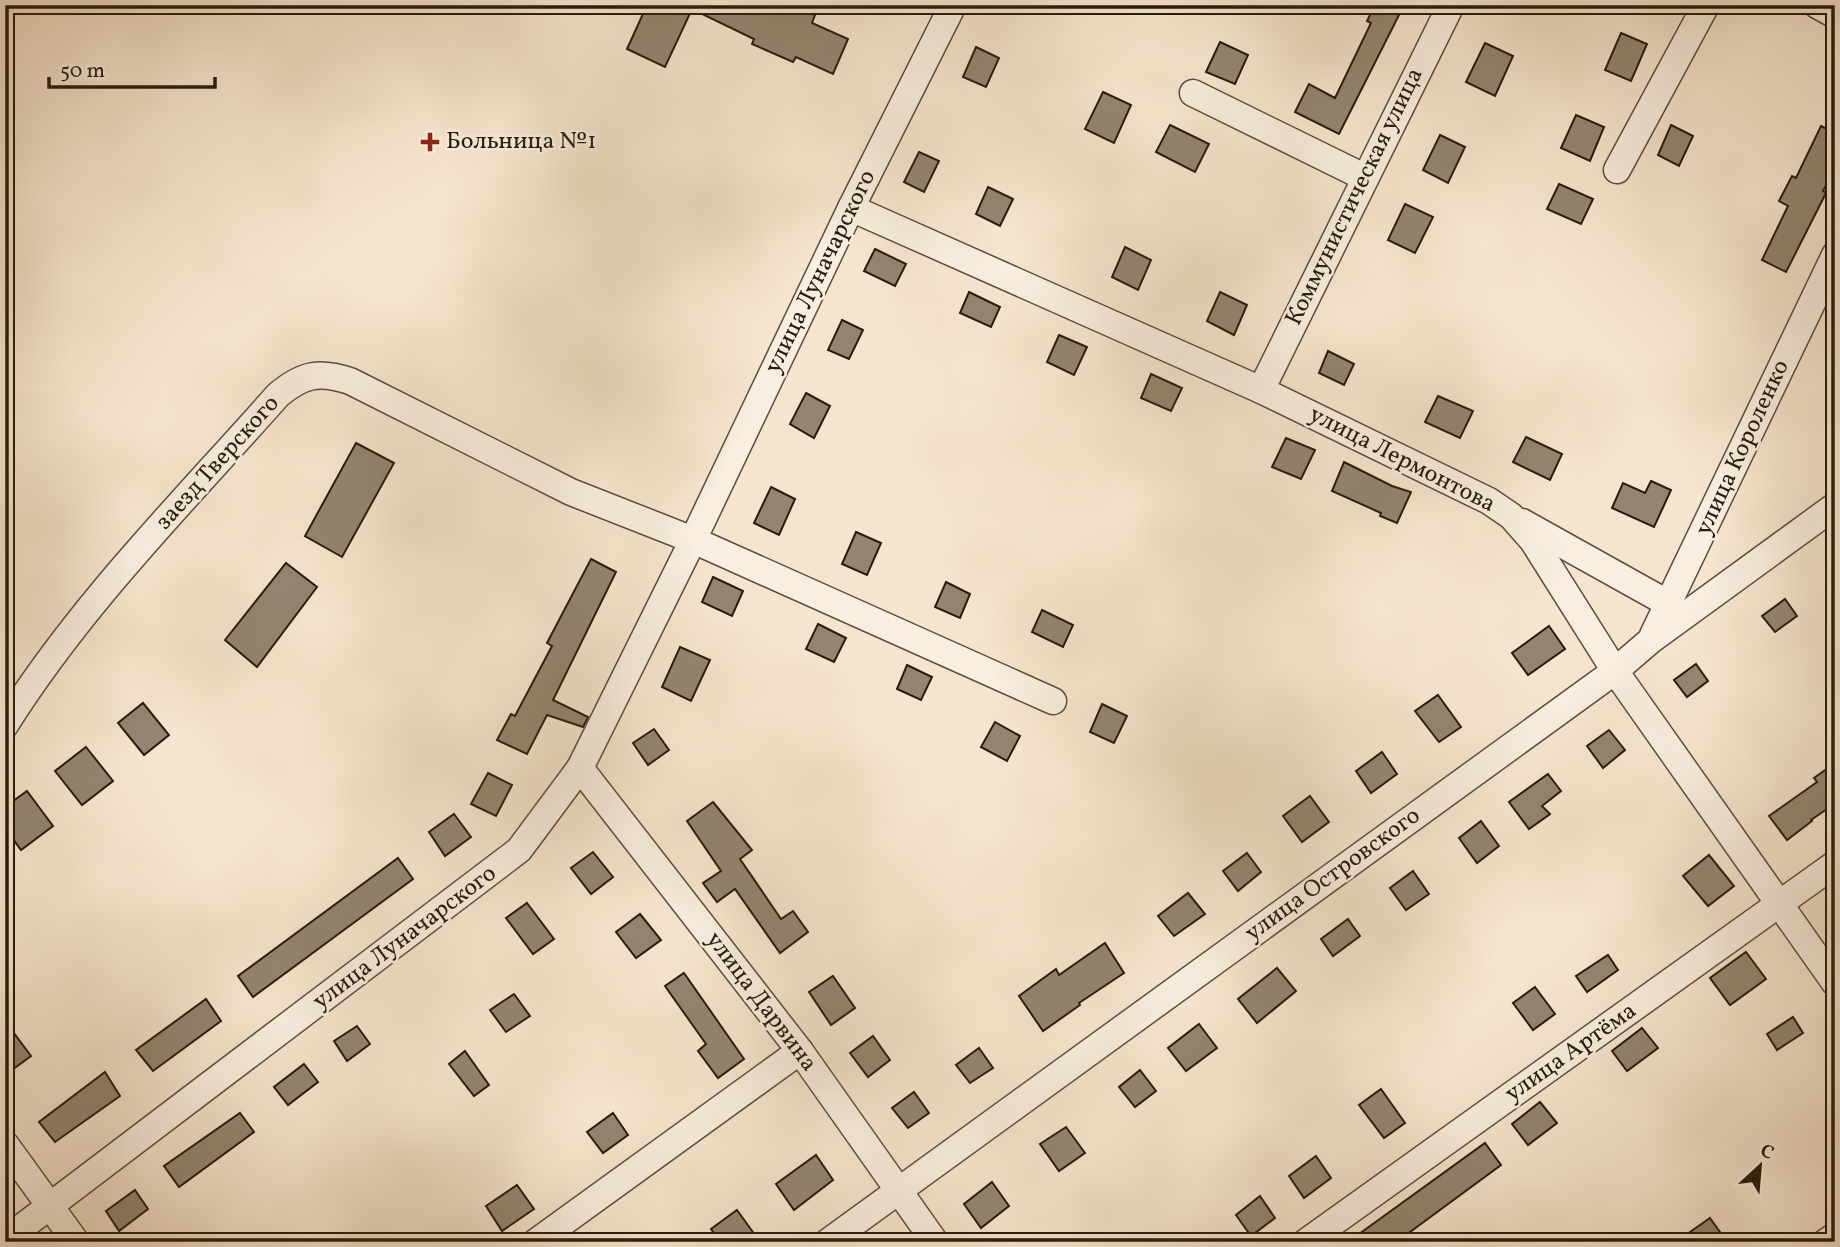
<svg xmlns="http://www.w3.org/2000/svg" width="1840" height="1247" font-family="Vollkorn,serif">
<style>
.building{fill:#938571;stroke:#271c0d;stroke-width:2}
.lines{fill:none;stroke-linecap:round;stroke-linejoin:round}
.minor-casing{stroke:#5b4e3d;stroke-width:29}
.minor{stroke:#f9eedf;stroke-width:26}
.poi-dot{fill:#8f2418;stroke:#f9eedf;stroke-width:2.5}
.labels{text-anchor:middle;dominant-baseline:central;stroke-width:5;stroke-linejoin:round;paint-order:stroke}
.poi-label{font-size:24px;fill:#271c0d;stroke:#f9eedf;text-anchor:start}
.street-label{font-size:24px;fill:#271c0d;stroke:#f9eedf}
</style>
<rect width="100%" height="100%" fill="#f6e5ce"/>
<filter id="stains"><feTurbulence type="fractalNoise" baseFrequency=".00286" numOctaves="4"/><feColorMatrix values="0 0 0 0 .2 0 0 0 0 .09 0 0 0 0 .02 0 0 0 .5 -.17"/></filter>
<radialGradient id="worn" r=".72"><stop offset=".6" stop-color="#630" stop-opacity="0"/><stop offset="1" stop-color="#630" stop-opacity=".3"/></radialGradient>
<g class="building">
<polygon points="647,5 793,5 815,15 812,23 848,39 833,74 796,57 793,62 752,44 754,39 692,9 665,67 627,49"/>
<polygon points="1375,5 1404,5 1339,134 1295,112 1309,84 1335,98 1371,23 1367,21"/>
<polygon points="1621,33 1647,44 1631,81 1605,70"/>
<polygon points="1220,42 1248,55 1235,84 1206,72"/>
<polygon points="1485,43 1513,56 1495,96 1466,82"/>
<polygon points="976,47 999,58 986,87 963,77"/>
<polygon points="1103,92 1131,105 1114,143 1085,129"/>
<polygon points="1576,115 1604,127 1590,161 1561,148"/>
<polygon points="1170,125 1209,144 1195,172 1156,152"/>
<polygon points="1671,125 1693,136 1679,166 1658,155"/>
<polygon points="1821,126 1835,133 1835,168 1823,191 1826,193 1786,272 1762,260 1788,206 1779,201 1792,176 1796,178"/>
<polygon points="1440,135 1465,147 1448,183 1423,170"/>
<polygon points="919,152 939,161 924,192 904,182"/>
<polygon points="1559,184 1593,199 1581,224 1547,209"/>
<polygon points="988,187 1013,199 1000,226 976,214"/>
<polygon points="1405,204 1433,217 1415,253 1388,240"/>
<polygon points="1125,247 1151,260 1138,290 1112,277"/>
<polygon points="875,249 906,264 895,286 864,271"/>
<polygon points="969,292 1000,307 991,327 960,313"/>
<polygon points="1220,292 1247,305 1234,335 1207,321"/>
<polygon points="842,320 863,330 849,359 828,350"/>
<polygon points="1059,335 1087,347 1074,375 1047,362"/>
<polygon points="1328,351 1354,364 1344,385 1319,373"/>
<polygon points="1151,374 1182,388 1171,411 1141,398"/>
<polygon points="806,393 830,406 814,438 790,424"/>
<polygon points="1438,396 1473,411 1460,438 1425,422"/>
<polygon points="1526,437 1562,454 1550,480 1513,462"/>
<polygon points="1286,438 1315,450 1301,479 1272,467"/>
<polygon points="356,443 394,463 342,557 305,536"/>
<polygon points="1344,462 1392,486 1411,492 1397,523 1380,516 1381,513 1332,491"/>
<polygon points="1651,481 1671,490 1654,527 1612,508 1623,483 1645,493"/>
<polygon points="771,487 795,499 779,535 754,523"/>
<polygon points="856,532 881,543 867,575 842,564"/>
<polygon points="591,559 616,572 553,700 588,717 583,727 547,715 527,754 497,740 511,714 515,716 552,646 547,643"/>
<polygon points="286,563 317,587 257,667 225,640"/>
<polygon points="713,577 743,591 732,616 702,602"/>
<polygon points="946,582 970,594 960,618 935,607"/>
<polygon points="1785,599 1797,616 1775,632 1762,616"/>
<polygon points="1042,610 1073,625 1063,647 1032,632"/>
<polygon points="818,624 846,638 834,662 806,649"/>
<polygon points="1549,626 1565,649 1528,675 1512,653"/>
<polygon points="680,647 710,660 691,701 662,687"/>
<polygon points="1696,664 1708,681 1687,697 1674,680"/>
<polygon points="907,665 932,677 921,700 897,689"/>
<polygon points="1438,695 1461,727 1439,742 1415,711"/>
<polygon points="143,703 169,735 144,755 118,723"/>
<polygon points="1102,704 1127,716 1114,743 1090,732"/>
<polygon points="995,722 1020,736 1007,761 981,747"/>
<polygon points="654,729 669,750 648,765 633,743"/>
<polygon points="1609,730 1625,750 1603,768 1587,746"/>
<polygon points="86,747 113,781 82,805 55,771"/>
<polygon points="1382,752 1397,774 1371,793 1356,771"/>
<polygon points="1835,763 1835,807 1833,805 1811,820 1812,821 1787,840 1769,816 1817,782 1814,778"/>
<polygon points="488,773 512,785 496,816 471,804"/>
<polygon points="1548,774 1561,791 1542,806 1550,814 1529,829 1509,802"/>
<polygon points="27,791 53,826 21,850 5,828 5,807"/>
<polygon points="1310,796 1329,822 1302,842 1283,816"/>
<polygon points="713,802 752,850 740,859 781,919 793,911 808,932 780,953 735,889 717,902 703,883 721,871 687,821"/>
<polygon points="454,814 471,837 445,856 429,832"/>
<polygon points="1481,821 1499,846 1477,863 1459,838"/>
<polygon points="593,852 613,877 591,894 571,868"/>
<polygon points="1247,853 1261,872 1238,891 1223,871"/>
<polygon points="1709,855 1734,886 1708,906 1683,876"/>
<polygon points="398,858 413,879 253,997 238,976"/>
<polygon points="1413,871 1429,894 1406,910 1390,888"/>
<polygon points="1188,893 1205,914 1174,936 1158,916"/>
<polygon points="527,903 554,939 533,954 506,918"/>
<polygon points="640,914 661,940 636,958 616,932"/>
<polygon points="1348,919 1360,936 1333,956 1321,939"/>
<polygon points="1105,943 1124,973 1079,1003 1080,1005 1043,1031 1019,996 1056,969 1059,975"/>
<polygon points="1746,952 1766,979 1730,1005 1710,978"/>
<polygon points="1608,955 1618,970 1587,992 1576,976"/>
<polygon points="1277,968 1296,991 1257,1023 1238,999"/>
<polygon points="684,973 744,1059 718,1078 698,1051 706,1044 665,986"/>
<polygon points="833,976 855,1008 831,1025 809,992"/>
<polygon points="1535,987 1555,1014 1533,1030 1513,1003"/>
<polygon points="514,994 530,1016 506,1032 490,1010"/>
<polygon points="206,999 221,1021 153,1071 136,1050"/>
<polygon points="1793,1017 1803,1033 1777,1050 1767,1034"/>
<polygon points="5,1021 31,1056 5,1075"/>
<polygon points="1199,1024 1217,1048 1186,1071 1168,1048"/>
<polygon points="357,1026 370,1044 347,1061 334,1041"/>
<polygon points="1642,1028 1658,1048 1627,1071 1612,1051"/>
<polygon points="873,1036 890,1060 868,1077 850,1053"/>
<polygon points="979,1048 993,1068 970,1083 956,1065"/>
<polygon points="465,1051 489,1085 474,1096 449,1064"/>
<polygon points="304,1064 318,1082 288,1105 274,1087"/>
<polygon points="1140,1070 1156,1091 1135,1107 1119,1087"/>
<polygon points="105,1072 120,1096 55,1142 39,1122"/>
<polygon points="1381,1089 1405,1123 1384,1138 1359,1105"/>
<polygon points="914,1092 929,1113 908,1128 892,1108"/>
<polygon points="1540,1102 1557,1123 1528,1145 1512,1124"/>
<polygon points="240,1113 254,1132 179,1187 164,1166"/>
<polygon points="613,1113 628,1135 603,1153 587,1132"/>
<polygon points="1066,1127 1085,1153 1059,1171 1040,1144"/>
<polygon points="1485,1143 1501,1165 1406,1235 1410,1242 1348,1242"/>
<polygon points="816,1155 833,1180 794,1210 776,1184"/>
<polygon points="1316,1156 1331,1178 1304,1198 1289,1176"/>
<polygon points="992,1182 1009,1206 981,1228 964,1204"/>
<polygon points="517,1185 534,1209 502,1231 486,1206"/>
<polygon points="135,1190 148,1209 119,1231 106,1211"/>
<polygon points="1260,1196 1275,1218 1251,1236 1236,1215"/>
<polygon points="737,1210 755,1235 746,1242 720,1242 711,1229"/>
<polygon points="1710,1218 1727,1242 1676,1242"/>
</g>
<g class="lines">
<g class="minor-casing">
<g id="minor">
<polyline points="1817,5 1835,15"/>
<polyline points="1193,93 1364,177"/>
<polyline points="1617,170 1706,5"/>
<polyline points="851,208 1261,390 1489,501 1511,516 1533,541 1615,671 1835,983"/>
<polyline points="1261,390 1451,5"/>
<polyline points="1522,522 1669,604"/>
<polyline points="1653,635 1835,255"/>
<path d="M 5,725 C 81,604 184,501 278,395 C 303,374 319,371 350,381 L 571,492 L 693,540 L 1053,701"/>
<polyline points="580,768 800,1051 935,1242"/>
<polyline points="5,1144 76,1242"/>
<polyline points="5,1240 519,850 580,768 693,540 851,208 953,5"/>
<polyline points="536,1242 800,1051"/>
<polyline points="828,1242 1615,671 1651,640 1835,506"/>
<polyline points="1306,1242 1835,864"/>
<polyline points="1826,1242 1835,1236"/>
</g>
</g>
<use href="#minor" class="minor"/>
</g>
<path class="poi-dot" d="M426.5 131.5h7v7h7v7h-7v7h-7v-7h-7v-7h7z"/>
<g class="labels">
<g class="poi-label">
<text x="446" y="142">Больница №1</text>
</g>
<g class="street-label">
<text transform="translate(1355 197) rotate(-64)">Коммунистическая улица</text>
<text transform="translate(821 272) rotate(-64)">улица Луначарского</text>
<text transform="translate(1743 448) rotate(-65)">улица Короленко</text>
<text transform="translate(1402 460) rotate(27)">улица Лермонтова</text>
<text transform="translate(218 463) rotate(-48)">заезд Тверского</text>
<text transform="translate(1333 875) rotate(-36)">улица Островского</text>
<text transform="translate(405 938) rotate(-37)">улица Луначарского</text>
<text transform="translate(761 1002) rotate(53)">улица Дарвина</text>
<text transform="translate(1571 1053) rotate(-35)">улица Артёма</text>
</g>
</g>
<rect width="1840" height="1247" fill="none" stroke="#f6e5ce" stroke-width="28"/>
<rect x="7" y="7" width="1826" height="1233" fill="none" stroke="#271c0d" stroke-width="3.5"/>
<rect x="14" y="14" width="1812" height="1219" fill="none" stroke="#271c0d" stroke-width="2"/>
<g transform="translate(1760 1166) rotate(26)" stroke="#f9eedf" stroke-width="5" paint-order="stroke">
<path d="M0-5L12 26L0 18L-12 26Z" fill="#271c0d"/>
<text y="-10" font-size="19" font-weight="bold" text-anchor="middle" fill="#271c0d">С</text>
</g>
<path d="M49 77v10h166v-10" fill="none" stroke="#271c0d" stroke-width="3.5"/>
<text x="60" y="77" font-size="21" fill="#271c0d" stroke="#f9eedf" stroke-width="5" paint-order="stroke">50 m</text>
<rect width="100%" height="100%" filter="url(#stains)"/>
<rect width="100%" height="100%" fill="url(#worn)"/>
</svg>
